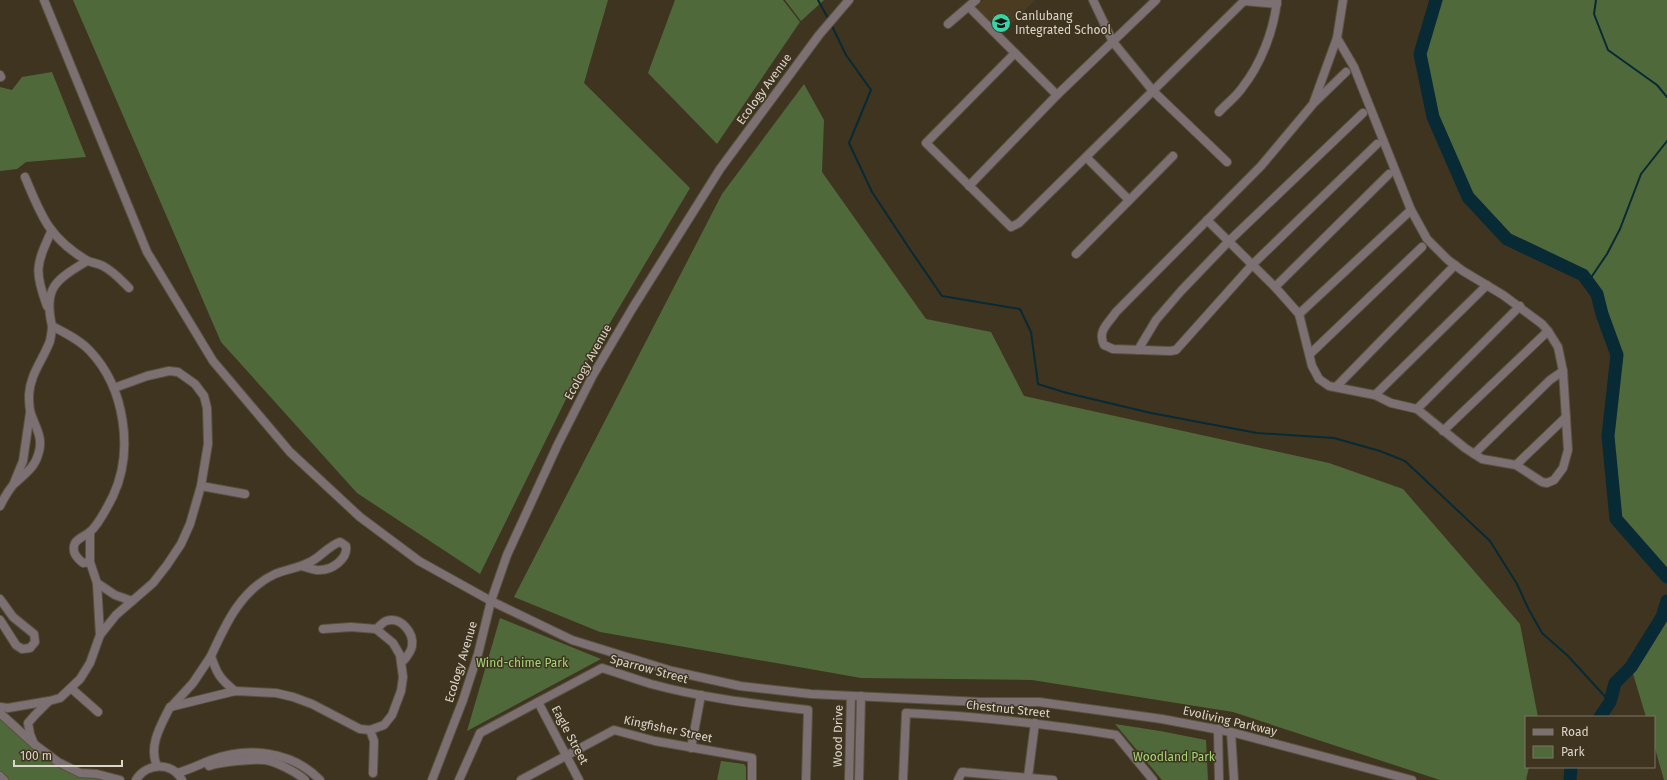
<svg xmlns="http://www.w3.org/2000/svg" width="1667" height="780" font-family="'Fira Sans',sans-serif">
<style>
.built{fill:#4a3b21}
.green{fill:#50693b}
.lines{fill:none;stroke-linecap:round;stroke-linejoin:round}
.stream{stroke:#072a34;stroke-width:2}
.river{stroke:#072a34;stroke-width:13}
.minor-casing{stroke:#5b513e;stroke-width:10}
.minor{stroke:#7c7073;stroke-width:8}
.labels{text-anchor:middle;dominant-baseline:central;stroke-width:3;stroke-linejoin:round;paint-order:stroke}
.poi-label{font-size:12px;fill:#dcd5c9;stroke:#3f3420;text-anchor:start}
.street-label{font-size:12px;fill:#dcd5c9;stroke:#3f3420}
.park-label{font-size:12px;fill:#a4d776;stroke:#3f3420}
</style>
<rect width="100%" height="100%" fill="#3f3420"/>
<polygon class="built" points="983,0 1035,0 1001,34 979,12 977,6"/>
<g class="green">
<polygon points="73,0 608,0 584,83 690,188 572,387 480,574 357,493 221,342"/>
<polygon points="675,0 783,0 800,22 717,144 648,73"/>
<polygon points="785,0 824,0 801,21"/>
<polygon points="1436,0 1667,0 1667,577 1616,519 1608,436 1617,355 1602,314 1597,294 1583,275 1507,239 1468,197 1433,117 1420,54"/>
<polygon points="52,72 86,157 26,162 17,169 0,171 0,87 12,90 22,77"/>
<polygon points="804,84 824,120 822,172 926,319 991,332 1024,396 1329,463 1403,489 1520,624 1538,717 1526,717 1526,767 1529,767 1526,780 1440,780 1233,712 1032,680 861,678 600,632 514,597 722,194"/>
<polygon points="1667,601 1667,780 1664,780 1654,745 1654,717 1646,717 1631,667 1662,617"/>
<polygon points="500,618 601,659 467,731"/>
<polygon points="0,713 5,719 80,773 120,780 0,780"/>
<polygon points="1115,724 1160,731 1206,740 1208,780 1162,780"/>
<polygon points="721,761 744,764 746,767 746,780 717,780"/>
</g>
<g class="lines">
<g class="stream">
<polyline points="818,0 829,20"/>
<polyline points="1596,0 1594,14 1608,50 1657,85 1667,97"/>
<polyline points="831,24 846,55 871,90 849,143 872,192 909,248 942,296 1020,309 1031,332 1038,384 1067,393 1151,413 1257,433 1334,438 1380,451 1405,461 1490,541 1517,584 1528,608 1542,633 1568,656 1610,702"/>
<polyline points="1588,282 1607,254 1620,229 1641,174 1667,141"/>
</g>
<g class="river">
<polyline points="1436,0 1420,54 1433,117 1468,197 1507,239 1583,275 1597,294 1602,314 1617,355 1608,436 1616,519 1667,577"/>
<polyline points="1600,717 1610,702 1615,683 1631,667 1662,617 1667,601"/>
<polyline points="1570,780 1571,767"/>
</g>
<g class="minor-casing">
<g id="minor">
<polyline points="44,0 147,252 213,361 290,452 360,517 419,561 491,601 572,640 672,671 740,686 811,694 981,702 1039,702 1162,719 1231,732 1412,780"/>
<polyline points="1093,0 1113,42 1153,91 1227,162"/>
<path d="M 1343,0 L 1337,38 L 1313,104 L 1261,166 L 1116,312 C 1108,324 1097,331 1104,345 L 1113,349 L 1170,351 L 1176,350 L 1252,265 L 1377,144"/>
<polyline points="969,7 1057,95"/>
<polyline points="948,24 976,0"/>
<polyline points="1015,53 926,143 1011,227 1019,223 1244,1 1277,4"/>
<polyline points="0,75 1,77"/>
<polyline points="1315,102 1346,72"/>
<path d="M 1219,112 C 1226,104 1236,97 1242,88 C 1261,64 1274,30 1277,0"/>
<polyline points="1086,157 1129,200"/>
<path d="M 25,177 C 41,215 48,237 86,260 C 91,263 98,263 103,266 C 113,271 121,280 129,288"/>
<polyline points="969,186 1057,95 1156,0"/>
<polyline points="1207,220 1275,287 1389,174"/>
<polyline points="1076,254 1173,156"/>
<polyline points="1275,287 1299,314 1312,366 1319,379 1329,386 1375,395 1391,403 1417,409 1465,448 1482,459 1516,465 1542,482 1547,483 1554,480 1563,468 1568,450 1563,371 1558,347 1548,331 1542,324 1503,295 1463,271 1448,260 1427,239 1411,210 1354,67 1337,38"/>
<path d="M 47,306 C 34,271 36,265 51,232"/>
<polyline points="1299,314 1411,210"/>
<path d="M 52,326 C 43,287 56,280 87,261"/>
<polyline points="1138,350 1156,320 1181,291 1228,242 1363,113"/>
<polyline points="1310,354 1422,247"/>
<polyline points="1336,387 1455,265"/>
<polyline points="1375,395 1487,285"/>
<polyline points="1417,409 1520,306"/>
<polyline points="1443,431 1548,331"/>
<polyline points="1474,454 1550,380 1563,371"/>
<polyline points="1516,465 1566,417"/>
<polyline points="14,483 23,461 30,413"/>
<polyline points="201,486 245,494"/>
<path d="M 0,506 C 4,498 8,491 13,485 C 23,475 34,469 38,455 C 44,439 36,428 31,414 C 29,408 29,401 29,395 C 30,374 43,360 50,341 C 51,336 52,331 52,326 C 65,333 80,340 90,351 C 125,388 134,451 113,496 C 107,508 99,524 90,532 C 85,536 78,538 75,543 C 71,552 77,558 83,563 L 90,562"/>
<polyline points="90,532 90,562 97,583 100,635"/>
<polyline points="97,583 115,595 132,601"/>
<polyline points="0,599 13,617 34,634 35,642 30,648 22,649 16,645 0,620"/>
<path d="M 376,629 C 379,627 383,622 386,621 C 401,616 414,633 412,646 C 411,652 408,655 404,660 L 402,660"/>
<path d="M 211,656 C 226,623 241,590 275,574 C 287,569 299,568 310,562 C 321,557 328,546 340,542 L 346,546 C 348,559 332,570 320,570 C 315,571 307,567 301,566"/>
<polyline points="72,689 98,712"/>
<polyline points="538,702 579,780"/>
<polyline points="0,707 8,708 49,701"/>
<path d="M 171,707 L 193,683 L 211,656 C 217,674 220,679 235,691"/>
<polyline points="0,713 34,744 58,762 80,773 97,774 120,780"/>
<polyline points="1218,729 1219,780"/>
<polyline points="370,730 374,741 373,773"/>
<polyline points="1231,732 1234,780"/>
<polyline points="34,744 30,734 28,723 35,715 49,701 60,698 80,679 90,663 100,635 116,615 153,583 167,565 181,544 190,524 201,486 208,444 207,408 204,396 195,384 178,372 169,371 147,376 114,388"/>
<polyline points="691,748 701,695"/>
<path d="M 157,766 C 148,746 161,725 170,707 L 235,691 L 276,693 L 293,697 L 312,704 L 360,729 L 370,730 L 384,725 L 392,715 L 401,691 L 403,677 L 400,655 L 393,643 L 376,629 L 351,627 L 323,629"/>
<path d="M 209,766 C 221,762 252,759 265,760 C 275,761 298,773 305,780"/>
<path d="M 177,773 C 189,770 200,764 211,760 C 248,746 292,751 320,780"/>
<polyline points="0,776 4,780"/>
<polyline points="1028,777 1035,723"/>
<path d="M 136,780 C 146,763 172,761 182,780"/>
<polyline points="432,780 463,700 478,654 491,601 507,555 558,444 593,375 632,309 720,169 819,35 849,0"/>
<path d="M 459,780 L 480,733 L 602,668 C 618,673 635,679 651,684 C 702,698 756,704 808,710 L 806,780"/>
<polyline points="521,780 614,730 655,741 752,758 752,780"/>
<polyline points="849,780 851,696"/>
<polyline points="859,780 861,696"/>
<path d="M 903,780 L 906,713 C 976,716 1046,724 1116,735 L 1153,780"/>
<polyline points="958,780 962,772 1053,780"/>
</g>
</g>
<use href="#minor" class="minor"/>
</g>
<defs>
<g id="school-disc" transform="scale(1)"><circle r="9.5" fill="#36d4a7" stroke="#3f3420"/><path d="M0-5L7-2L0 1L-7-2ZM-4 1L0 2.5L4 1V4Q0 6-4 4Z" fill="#111"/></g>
</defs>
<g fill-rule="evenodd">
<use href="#school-disc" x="1001" y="23"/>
</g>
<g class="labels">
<g class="poi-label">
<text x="1015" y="16">Canlubang<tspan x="1015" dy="14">Integrated School</tspan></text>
</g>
<g class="street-label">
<text transform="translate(764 89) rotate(-54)">Ecology Avenue</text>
<text transform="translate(588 362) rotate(-61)">Ecology Avenue</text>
<text transform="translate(461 662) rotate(-73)">Ecology Avenue</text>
<text transform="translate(649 669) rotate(15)">Sparrow Street</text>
<text transform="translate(1008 709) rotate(6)">Chestnut Street</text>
<text transform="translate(1230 721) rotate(13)">Evoliving Parkway</text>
<text transform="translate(668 729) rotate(12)">Kingfisher Street</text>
<text transform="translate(570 735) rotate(62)">Eagle Street</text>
<text transform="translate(838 736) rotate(-89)">Wood Drive</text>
</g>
<g class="park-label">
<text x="522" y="663">Wind-chime Park</text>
<text x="1174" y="757">Woodland Park</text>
</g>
</g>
<rect x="1525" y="716" width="130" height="52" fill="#3f3420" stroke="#7e7464"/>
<rect x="1533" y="729" width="20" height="6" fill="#7c7073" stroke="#7e7464"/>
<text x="1561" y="736" font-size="12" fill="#dcd5c9">Road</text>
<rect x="1533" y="746" width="20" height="12" fill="#50693b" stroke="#7e7464"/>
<text x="1561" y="756" font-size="12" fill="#dcd5c9">Park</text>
<path d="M14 760v6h108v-6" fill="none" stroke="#dcd5c9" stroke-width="2"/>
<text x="20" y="760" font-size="12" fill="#dcd5c9" stroke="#3f3420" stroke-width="3" paint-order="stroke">100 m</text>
</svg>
